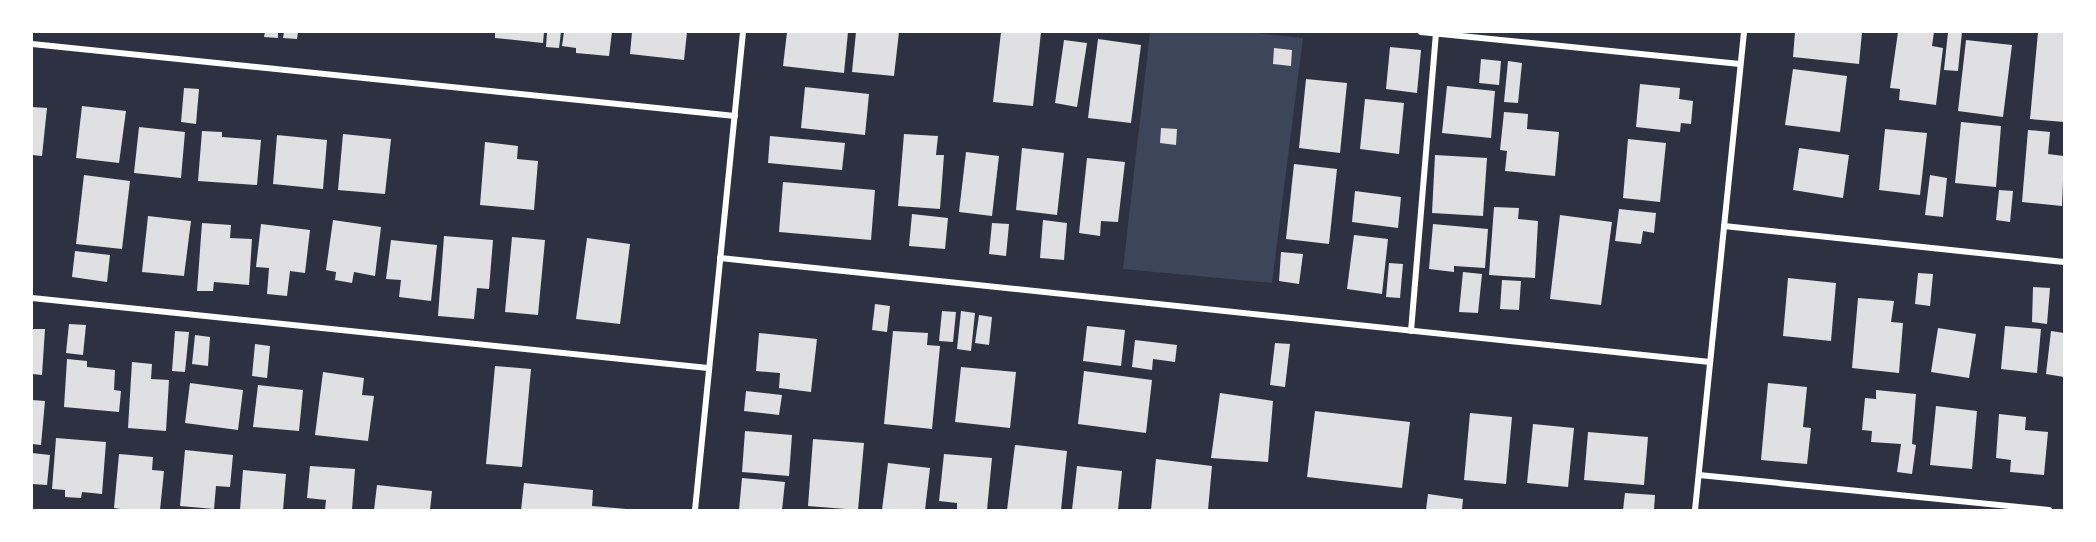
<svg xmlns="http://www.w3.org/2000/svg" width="2096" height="542" font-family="'Titillium Web',sans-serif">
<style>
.green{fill:#3c4559}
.building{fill:#e0e0e3}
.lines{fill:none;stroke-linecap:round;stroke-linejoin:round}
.minor{stroke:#fff;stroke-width:6}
</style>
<rect width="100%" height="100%" fill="#2d3142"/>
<polygon class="green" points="1150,32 1245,32 1303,38 1272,283 1123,269"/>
<g class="building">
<polygon points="265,32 278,32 278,38 264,37"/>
<polygon points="284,32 298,32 297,39 283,38"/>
<polygon points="495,32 544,32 543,43 495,38"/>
<polygon points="547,32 561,32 559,48 546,47"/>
<polygon points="564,32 612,32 609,56 576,53 576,48 562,46"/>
<polygon points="632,32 687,32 684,60 630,54"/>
<polygon points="787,32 848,32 844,73 783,66"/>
<polygon points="856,32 899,32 894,76 852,72"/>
<polygon points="1001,32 1041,32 1033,106 993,102"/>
<polygon points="1795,32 1862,32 1859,64 1793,57"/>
<polygon points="1898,32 1934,32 1932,46 1943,48 1936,105 1899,100 1900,89 1890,88"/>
<polygon points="1948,32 1962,32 1958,71 1944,70"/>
<polygon points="2038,32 2064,32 2064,122 2030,119"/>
<polygon points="1098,39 1141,45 1131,123 1088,118"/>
<polygon points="1064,40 1087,43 1077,107 1055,103"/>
<polygon points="1966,40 2012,45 2003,117 1958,111"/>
<polygon points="1390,47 1421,50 1417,93 1386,89"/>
<polygon points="1274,48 1292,50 1291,66 1273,64"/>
<polygon points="1481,59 1501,61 1499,85 1479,83"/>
<polygon points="1508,61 1522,63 1518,103 1504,102"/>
<polygon points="1793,69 1847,76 1840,132 1785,125"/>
<polygon points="1306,79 1347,83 1340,153 1299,148"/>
<polygon points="1640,84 1680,88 1679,99 1693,101 1691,124 1681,123 1680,132 1636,127"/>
<polygon points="1447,86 1495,91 1491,138 1442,133"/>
<polygon points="805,87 869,94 865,135 801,128"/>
<polygon points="184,88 199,89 196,124 181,122"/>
<polygon points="1365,99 1404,103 1399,154 1360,149"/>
<polygon points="82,106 126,111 119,163 76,158"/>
<polygon points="32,107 47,108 42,156 32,155"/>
<polygon points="1504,112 1528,114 1527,129 1559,132 1555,176 1505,171 1507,151 1500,150"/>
<polygon points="1961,122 2001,126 1996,187 1955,183"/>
<polygon points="139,127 185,132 181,178 134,173"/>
<polygon points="1161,128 1177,129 1176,145 1160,143"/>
<polygon points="1885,129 1927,133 1920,195 1879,190"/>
<polygon points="2028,130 2050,132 2048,154 2064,156 2062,206 2022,202"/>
<polygon points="202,131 222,132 222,137 261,140 257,185 198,181"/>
<polygon points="343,134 391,139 385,194 338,190"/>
<polygon points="904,134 938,136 936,155 944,155 940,209 898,206"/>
<polygon points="277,135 327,140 323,189 273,184"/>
<polygon points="770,136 845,143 842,170 768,163"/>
<polygon points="1628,139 1666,143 1660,202 1623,198"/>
<polygon points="485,142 518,146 517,159 538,161 534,210 480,205"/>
<polygon points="1022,148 1064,153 1057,215 1016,210"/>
<polygon points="1799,148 1849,155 1843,198 1793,190"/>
<polygon points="966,152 999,156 992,216 959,212"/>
<polygon points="1435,155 1487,158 1483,216 1432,213"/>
<polygon points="1087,158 1125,162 1118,222 1101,221 1100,236 1079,233"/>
<polygon points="1294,164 1337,169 1329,244 1286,239"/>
<polygon points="84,175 130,181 122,249 76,244"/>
<polygon points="1930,175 1947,178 1943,217 1925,215"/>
<polygon points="783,182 875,190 871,240 779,232"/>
<polygon points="1999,190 2013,191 2010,222 1996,220"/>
<polygon points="1355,191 1401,197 1398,228 1352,222"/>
<polygon points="1494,207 1519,208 1518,219 1538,221 1535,278 1489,275"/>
<polygon points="1619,209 1656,213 1654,233 1643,231 1641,244 1615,241"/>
<polygon points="912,214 948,218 945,249 909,246"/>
<polygon points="1560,215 1612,222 1601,305 1550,299"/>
<polygon points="148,216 191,221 184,276 142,272"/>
<polygon points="333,220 381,227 375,276 354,272 352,283 335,280 336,272 326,270"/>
<polygon points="1043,220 1067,223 1064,260 1040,258"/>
<polygon points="202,223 231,225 230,238 252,239 249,285 214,282 213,291 197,291"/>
<polygon points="992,223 1009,224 1006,256 989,254"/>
<polygon points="261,224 310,230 305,273 290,271 287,296 267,294 269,268 256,267"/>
<polygon points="1433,224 1488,229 1485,268 1454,266 1454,272 1429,269"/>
<polygon points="1354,235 1388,239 1382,294 1347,289"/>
<polygon points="444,236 493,240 489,289 477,288 474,319 438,316"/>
<polygon points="512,237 545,240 538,315 505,312"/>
<polygon points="587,238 630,244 620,324 576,319"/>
<polygon points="391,240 437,245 431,301 399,297 401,280 386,279"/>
<polygon points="75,251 110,255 107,282 72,277"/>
<polygon points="1281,252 1303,254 1299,284 1279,281"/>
<polygon points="1389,263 1403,264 1400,298 1386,297"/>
<polygon points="1463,272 1482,274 1478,313 1459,312"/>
<polygon points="1918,273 1933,274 1930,306 1915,304"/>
<polygon points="1788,278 1836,283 1831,341 1783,336"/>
<polygon points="1502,280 1521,281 1519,310 1500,309"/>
<polygon points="2033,287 2050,288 2047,324 2032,322"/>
<polygon points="1858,298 1894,301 1891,322 1903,323 1899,373 1852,368"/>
<polygon points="875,304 890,306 887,332 872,330"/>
<polygon points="942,311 956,312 953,342 939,341"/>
<polygon points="961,311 975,313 971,351 957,349"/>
<polygon points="979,315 992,317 989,345 975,343"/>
<polygon points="69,324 86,325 83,355 66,353"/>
<polygon points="1087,326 1125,330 1121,366 1083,361"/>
<polygon points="2005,326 2041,329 2037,373 2001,369"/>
<polygon points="1938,328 1976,334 1969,378 1931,372"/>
<polygon points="32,329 45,329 42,375 32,374"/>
<polygon points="175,331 189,332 185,372 172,371"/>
<polygon points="893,331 928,333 927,345 940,346 932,429 884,424"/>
<polygon points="2051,331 2064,333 2064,377 2046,374"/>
<polygon points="759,333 817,339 811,392 779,388 780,373 756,371"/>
<polygon points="195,335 210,337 208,366 192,364"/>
<polygon points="1135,340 1177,345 1175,362 1153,359 1152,370 1132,367"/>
<polygon points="1275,343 1290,344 1285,387 1270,385"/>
<polygon points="255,344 270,346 267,378 252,376"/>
<polygon points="67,359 87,361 87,367 115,370 114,390 121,391 119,412 64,407"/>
<polygon points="132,362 152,364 151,379 169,380 166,431 128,428"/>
<polygon points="495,366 531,369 522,467 486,464"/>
<polygon points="961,367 1016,372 1010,428 955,422"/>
<polygon points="1084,371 1152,380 1146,433 1078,424"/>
<polygon points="323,372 364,378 362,395 374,396 368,441 315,435"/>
<polygon points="190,383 243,390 238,430 185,423"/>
<polygon points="1768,383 1807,387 1803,427 1811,428 1807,464 1761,460"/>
<polygon points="258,385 303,390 299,431 253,427"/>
<polygon points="1876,390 1916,394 1912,444 1916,445 1912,474 1897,472 1901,444 1871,442 1872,431 1862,430 1865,398 1876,399"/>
<polygon points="746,391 782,395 779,415 744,411"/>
<polygon points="1220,393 1273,401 1268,462 1211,458"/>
<polygon points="32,400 45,401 41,445 32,444"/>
<polygon points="1936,406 1977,411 1972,469 1930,465"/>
<polygon points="1315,411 1410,422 1402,488 1307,477"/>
<polygon points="1470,413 1512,417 1506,484 1464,480"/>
<polygon points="1999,414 2026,417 2025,430 2048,432 2044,475 2010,472 2011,460 1996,458"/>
<polygon points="1533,424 1574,428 1568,487 1527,483"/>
<polygon points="745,431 792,435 789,476 742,472"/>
<polygon points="1588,432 1648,437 1644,485 1584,480"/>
<polygon points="56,438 106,442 102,494 82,492 81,498 65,497 65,490 52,489"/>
<polygon points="813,439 864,443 858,510 808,506"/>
<polygon points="1015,445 1067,451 1061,510 1007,510"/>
<polygon points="185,450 233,455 230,487 216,486 214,509 180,506"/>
<polygon points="32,453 50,455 47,485 32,484"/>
<polygon points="119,454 153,457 152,470 164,471 160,510 127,510 114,508"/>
<polygon points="944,454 992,458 987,510 957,510 957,503 939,501"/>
<polygon points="1156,459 1212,466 1208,510 1151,510"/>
<polygon points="888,463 930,468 925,510 882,510"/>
<polygon points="310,466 355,469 352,510 325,510 326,500 307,498"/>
<polygon points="1077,466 1122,471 1118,510 1072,510"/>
<polygon points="243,470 286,474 283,510 240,510"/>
<polygon points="742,478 785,482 782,510 739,510"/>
<polygon points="524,483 593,490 592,506 627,509 627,510 521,510"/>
<polygon points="377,485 432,491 430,510 374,510"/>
<polygon points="1625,493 1655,495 1654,510 1623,510"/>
<polygon points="1428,494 1463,499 1462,510 1426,510"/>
</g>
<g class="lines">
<g class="minor">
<polyline points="1421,32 1740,64"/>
<polyline points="32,44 735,116"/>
<polyline points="1724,226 2064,262"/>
<polyline points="720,258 1710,362"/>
<polyline points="32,298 708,368"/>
<polyline points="1411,331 1436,33"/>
<polyline points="1699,475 2049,510"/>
<polyline points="695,510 743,32"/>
<polyline points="1695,510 1744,32"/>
</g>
</g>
<rect width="2096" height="542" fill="none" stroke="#ffffff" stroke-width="66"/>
</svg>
